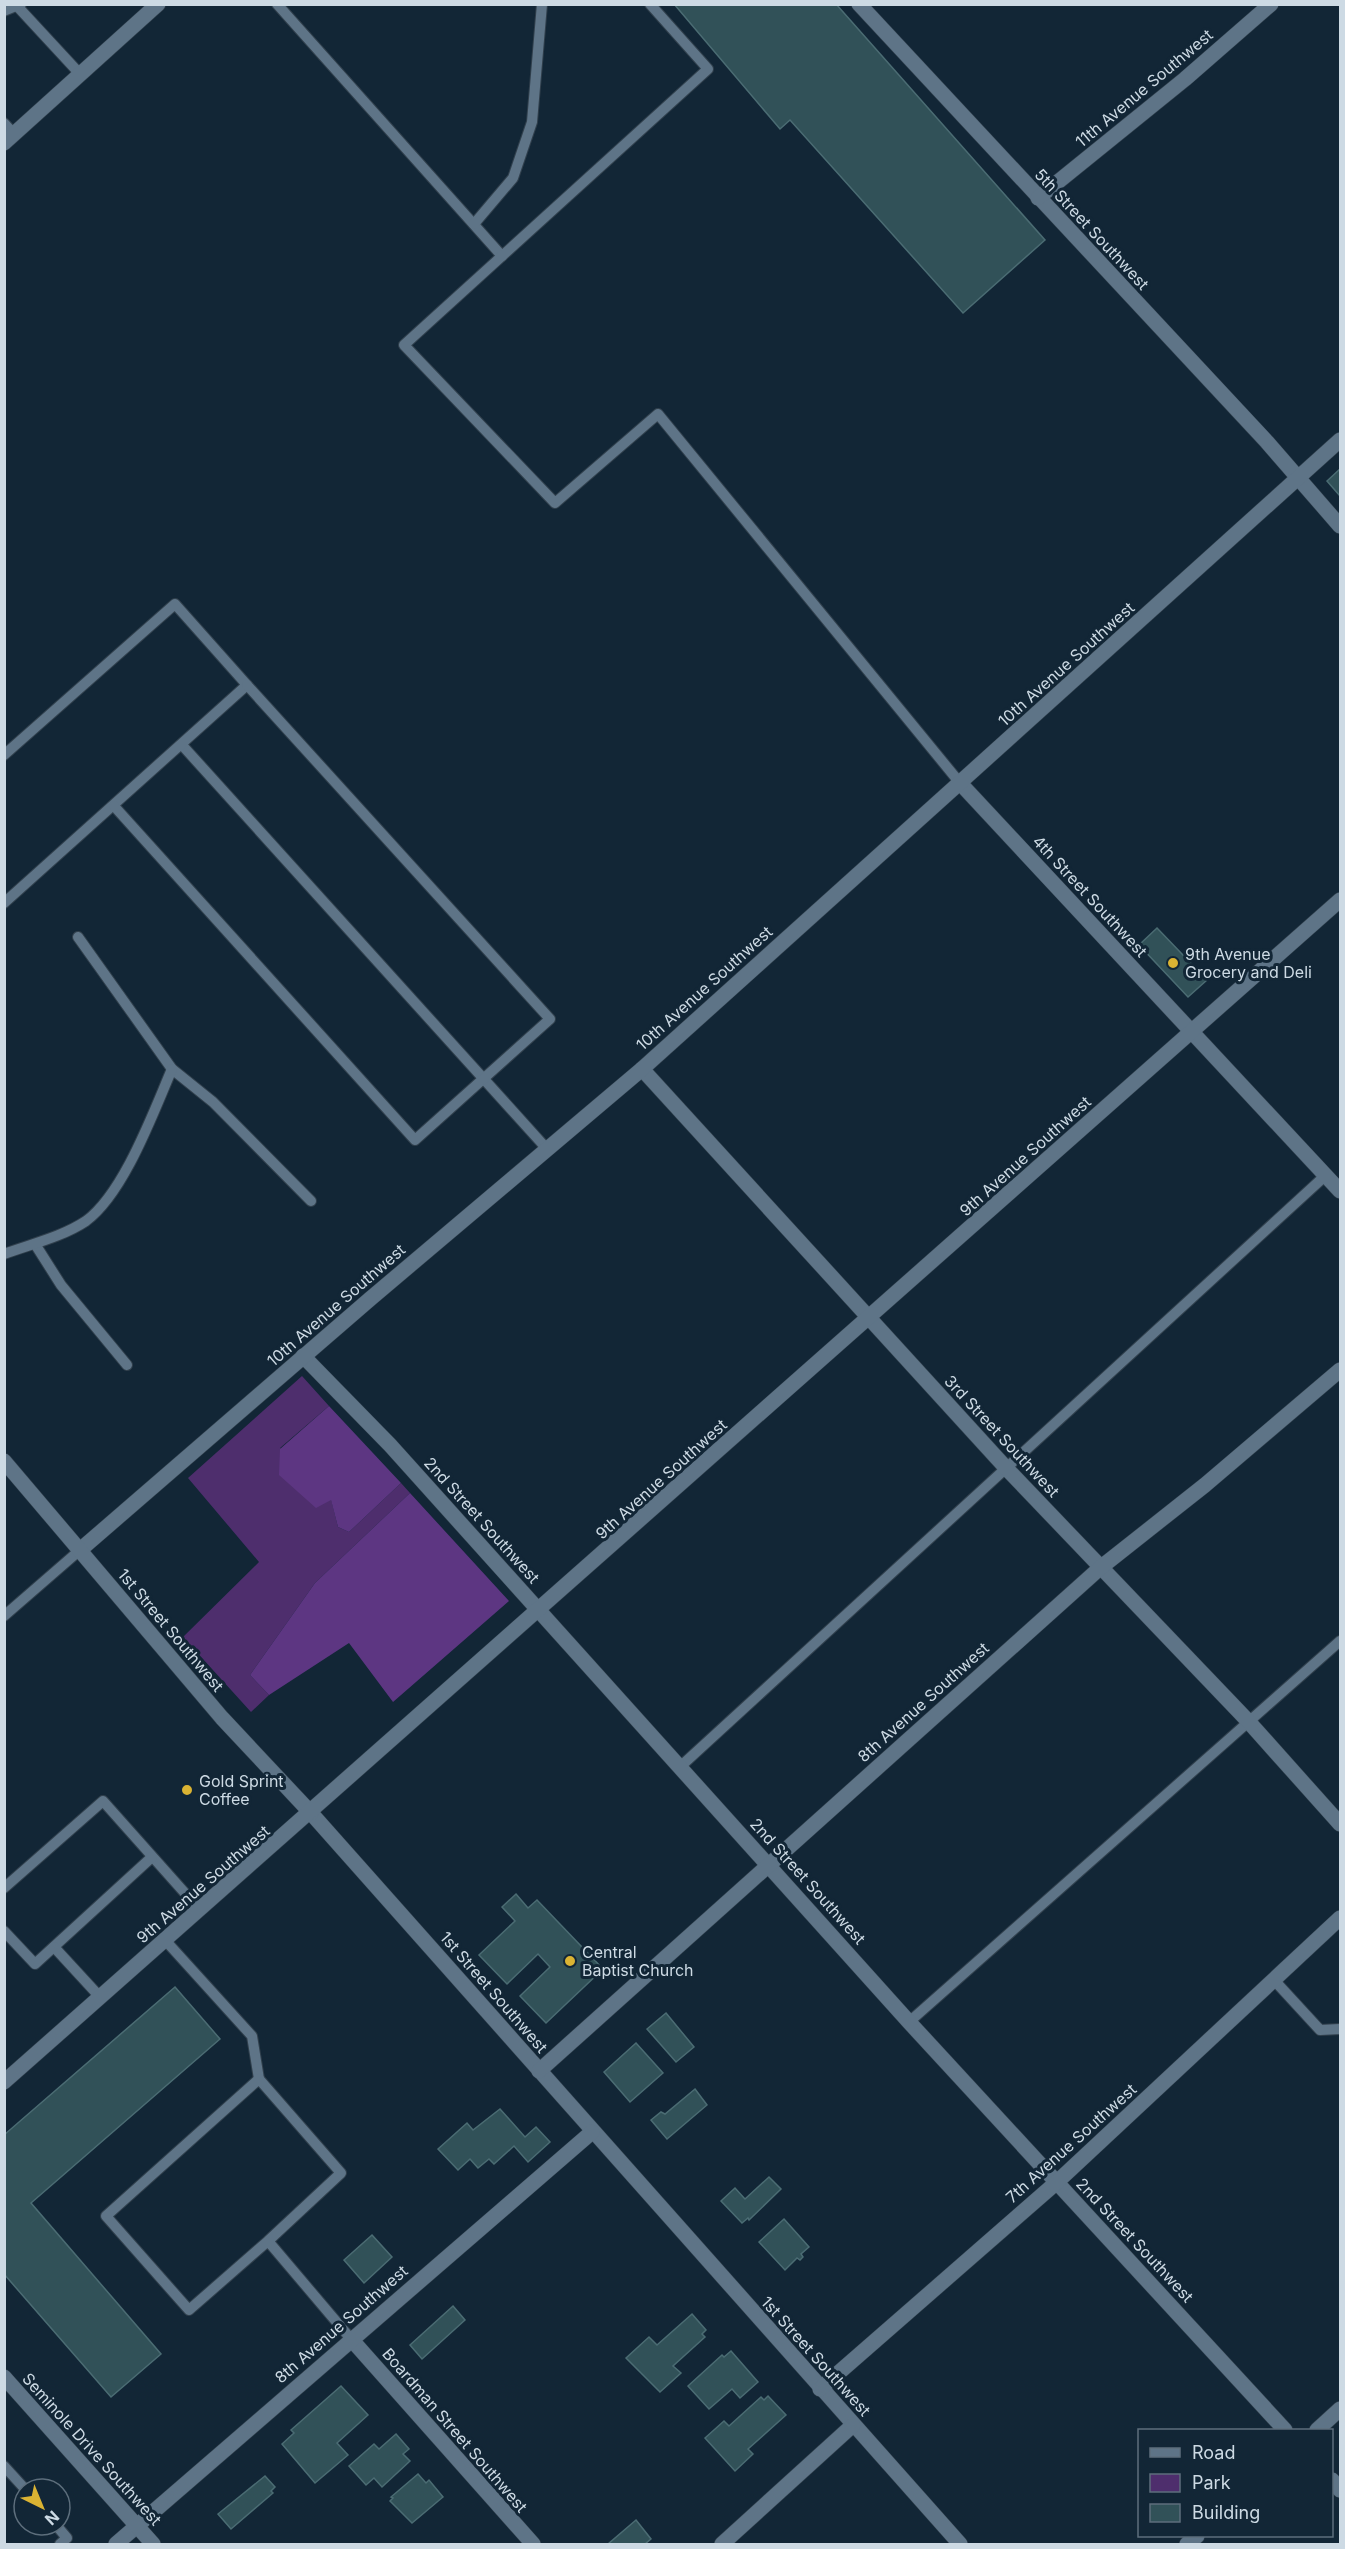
<svg xmlns="http://www.w3.org/2000/svg" width="1345" height="2549" font-family="Inter,sans-serif">
<style>
.green{fill:#4e2e6d}
.forest{fill:#5d3682}
.building{fill:#315158;stroke:#4b6c73;stroke-width:1.5}
.lines{fill:none;stroke-linecap:round;stroke-linejoin:round}
.lane-casing{stroke:#31404d;stroke-width:12}
.street-casing{stroke:#31404d;stroke-width:16}
.secondary-casing{stroke:#31404d;stroke-width:16}
.lane{stroke:#5e7487;stroke-width:10}
.street{stroke:#5e7487;stroke-width:15}
.secondary{stroke:#5e7487;stroke-width:15}
.poi-dot{fill:#dab333;stroke:#122636;stroke-width:2}
.labels{text-anchor:middle;dominant-baseline:central;stroke-width:6;stroke-linejoin:round;paint-order:stroke}
.street-label{font-size:16px;fill:#cddae4;stroke:#122636}
.poi-label{font-size:16px;fill:#cddae4;stroke:#122636;text-anchor:start}
</style>
<rect width="100%" height="100%" fill="#122636"/>
<polygon class="green" points="302,1376 329,1406 280,1448 331,1499 338,1527 349,1532 401,1483 410,1493 315,1583 250,1675 269,1695 251,1712 183,1637 259,1562 188,1478"/>
<g class="forest">
<polygon points="329,1406 401,1483 349,1532 338,1527 331,1500 316,1508 279,1475 280,1449"/>
<polygon points="410,1493 509,1601 393,1702 349,1643 269,1695 250,1675 315,1583"/>
</g>
<g class="building">
<polygon points="674,4 836,4 1045,240 963,313 790,120 780,129"/>
<polygon points="1340,469 1340,496 1327,481"/>
<polygon points="1157,928 1207,980 1188,997 1139,945"/>
<polygon points="516,1894 528,1908 537,1900 603,1969 546,2023 520,1996 550,1967 538,1954 507,1984 479,1955 515,1921 502,1907"/>
<polygon points="175,1987 220,2039 31,2203 161,2354 111,2397 4,2274 4,2135"/>
<polygon points="666,2013 694,2047 676,2062 647,2029"/>
<polygon points="636,2043 663,2073 630,2102 604,2072"/>
<polygon points="695,2089 707,2105 667,2139 651,2120 661,2112 665,2114"/>
<polygon points="500,2109 525,2137 536,2127 550,2142 528,2162 514,2146 494,2164 489,2159 478,2168 470,2159 458,2170 438,2149 467,2123 473,2130"/>
<polygon points="769,2177 781,2189 749,2220 748,2218 742,2223 721,2201 735,2188 745,2199"/>
<polygon points="784,2219 809,2247 801,2254 803,2257 800,2260 797,2258 785,2270 759,2242"/>
<polygon points="372,2235 392,2257 364,2283 344,2260"/>
<polygon points="453,2306 465,2320 422,2359 410,2345"/>
<polygon points="692,2314 706,2330 702,2334 705,2337 673,2366 681,2373 660,2392 626,2358 649,2337 657,2345"/>
<polygon points="731,2351 758,2382 740,2398 732,2389 709,2409 688,2386 722,2355 724,2357"/>
<polygon points="341,2386 368,2415 337,2443 348,2455 315,2483 282,2444 294,2433 291,2430"/>
<polygon points="768,2396 786,2415 748,2449 753,2454 735,2471 705,2438 724,2421 729,2426 761,2397 764,2400"/>
<polygon points="396,2434 409,2449 403,2454 410,2461 382,2487 374,2478 366,2485 349,2466 374,2444 379,2449"/>
<polygon points="418,2474 426,2483 429,2480 443,2497 412,2523 390,2501 393,2498 391,2497"/>
<polygon points="265,2476 275,2487 271,2491 273,2493 231,2529 218,2514"/>
<polygon points="636,2520 651,2539 645,2544 608,2544"/>
</g>
<g class="lines">
<g class="lane-casing">
<g id="lane">
<polyline points="277,4 502,256"/>
<polyline points="650,4 708,69 404,345 555,503 658,414 960,783"/>
<polyline points="18,7 80,74"/>
<polyline points="4,11 21,4"/>
<polyline points="4,123 14,134"/>
<polyline points="474,224 513,178 532,122 542,4"/>
<polyline points="182,745 547,1149"/>
<polyline points="4,755 175,604 247,685 4,903"/>
<polyline points="114,806 415,1140 550,1019 247,685"/>
<polyline points="78,937 172,1069 213,1102 311,1201"/>
<polyline points="35,1244 61,1285 127,1365"/>
<path d="M 4,1254 C 31,1244 62,1237 86,1221 C 124,1193 153,1113 172,1069"/>
<polyline points="4,1616 80,1550"/>
<polyline points="681,1766 1326,1175"/>
<polyline points="4,1888 103,1801 200,1910"/>
<polyline points="4,1931 35,1964 152,1857"/>
<polyline points="165,1940 252,2036 259,2079"/>
<polyline points="54,1947 100,1997"/>
<polyline points="1274,1980 1320,2030 1340,2029"/>
<polyline points="909,2022 1340,1641"/>
<polyline points="268,2241 189,2310 106,2216 259,2079 341,2173 268,2241 351,2339"/>
<polyline points="4,2466 25,2489"/>
<polyline points="56,2525 67,2538 60,2544"/>
</g>
</g>
<g class="street-casing">
<g id="street">
<polyline points="859,4 1267,442 1340,526"/>
<polyline points="1038,198 1185,79 1271,4"/>
<polyline points="960,783 1340,1191"/>
<polyline points="642,1069 1007,1469 1248,1721 1340,1824"/>
<polyline points="303,1356 390,1445 909,2022 1285,2430"/>
<polyline points="80,1550 370,1299 642,1069 1340,440"/>
<polyline points="311,1813 960,2544"/>
<polyline points="539,2071 1100,1568 1205,1485 1340,1370"/>
<polyline points="351,2339 533,2544"/>
<polyline points="820,2389 1057,2182 1340,1918"/>
<polyline points="1317,2430 1340,2409"/>
<polyline points="1332,2480 1340,2490"/>
<polyline points="116,2544 592,2132"/>
<polyline points="722,2544 853,2425"/>
<polyline points="1187,2544 1197,2536"/>
</g>
</g>
<g class="secondary-casing">
<g id="secondary">
<polyline points="4,143 158,4"/>
<polyline points="4,1461 222,1718 311,1813"/>
<polyline points="4,2082 1340,900"/>
<polyline points="4,2377 153,2544"/>
</g>
</g>
<use href="#lane" class="lane"/>
<use href="#street" class="street"/>
<use href="#secondary" class="secondary"/>
</g>
<g class="poi-dot">
<circle cx="1173" cy="963" r="6"/>
<circle cx="187" cy="1790" r="6"/>
<circle cx="570" cy="1961" r="6"/>
</g>
<g class="labels">
<g class="street-label">
<text transform="translate(1144 88) rotate(-40)">11th Avenue Southwest</text>
<text transform="translate(1092 229) rotate(47)">5th Street Southwest</text>
<text transform="translate(1066 664) rotate(-42)">10th Avenue Southwest</text>
<text transform="translate(1090 896) rotate(47)">4th Street Southwest</text>
<text transform="translate(704 988) rotate(-42)">10th Avenue Southwest</text>
<text transform="translate(1025 1156) rotate(-42)">9th Avenue Southwest</text>
<text transform="translate(336 1305) rotate(-41)">10th Avenue Southwest</text>
<text transform="translate(1002 1436) rotate(47)">3rd Street Southwest</text>
<text transform="translate(661 1479) rotate(-42)">9th Avenue Southwest</text>
<text transform="translate(482 1520) rotate(48)">2nd Street Southwest</text>
<text transform="translate(171 1630) rotate(50)">1st Street Southwest</text>
<text transform="translate(923 1702) rotate(-42)">8th Avenue Southwest</text>
<text transform="translate(808 1881) rotate(48)">2nd Street Southwest</text>
<text transform="translate(203 1884) rotate(-41)">9th Avenue Southwest</text>
<text transform="translate(494 1992) rotate(49)">1st Street Southwest</text>
<text transform="translate(1071 2143) rotate(-42)">7th Avenue Southwest</text>
<text transform="translate(1135 2240) rotate(47)">2nd Street Southwest</text>
<text transform="translate(341 2324) rotate(-41)">8th Avenue Southwest</text>
<text transform="translate(816 2356) rotate(48)">1st Street Southwest</text>
<text transform="translate(455 2430) rotate(49)">Boardman Street Southwest</text>
<text transform="translate(92 2449) rotate(48)">Seminole Drive Southwest</text>
</g>
<g class="poi-label">
<text x="1185" y="954">9th Avenue<tspan x="1185" dy="18">Grocery and Deli</tspan></text>
<text x="199" y="1781">Gold Sprint<tspan x="199" dy="18">Coffee</tspan></text>
<text x="582" y="1952">Central<tspan x="582" dy="18">Baptist Church</tspan></text>
</g>
</g>
<rect width="1345" height="2549" fill="none" stroke="#cddae4" stroke-width="12"/>
<rect x="1138" y="2429" width="195" height="108" fill="#122636" stroke="#5d6e7c" stroke-width="1.5"/>
<rect x="1150" y="2448" width="30" height="9" fill="#5e7487" stroke="#5d6e7c" stroke-width="1.5"/>
<text x="1192" y="2459" font-size="18" fill="#cddae4">Road</text>
<rect x="1150" y="2474" width="30" height="18" fill="#4e2e6d" stroke="#5d6e7c" stroke-width="1.5"/>
<text x="1192" y="2489" font-size="18" fill="#cddae4">Park</text>
<rect x="1150" y="2504" width="30" height="18" fill="#315158" stroke="#5d6e7c" stroke-width="1.5"/>
<text x="1192" y="2519" font-size="18" fill="#cddae4">Building</text>
<g transform="translate(42 2507) rotate(137)"><circle r="28" fill="#122636" stroke="#5d6e7c" stroke-width="1.5"/>
<path d="M0-4.5L10 22L0 15L-10 22Z" fill="#dab333"/>
<text y="-9" font-size="16" font-weight="bold" text-anchor="middle" fill="#cddae4">N</text>
</g>
</svg>
